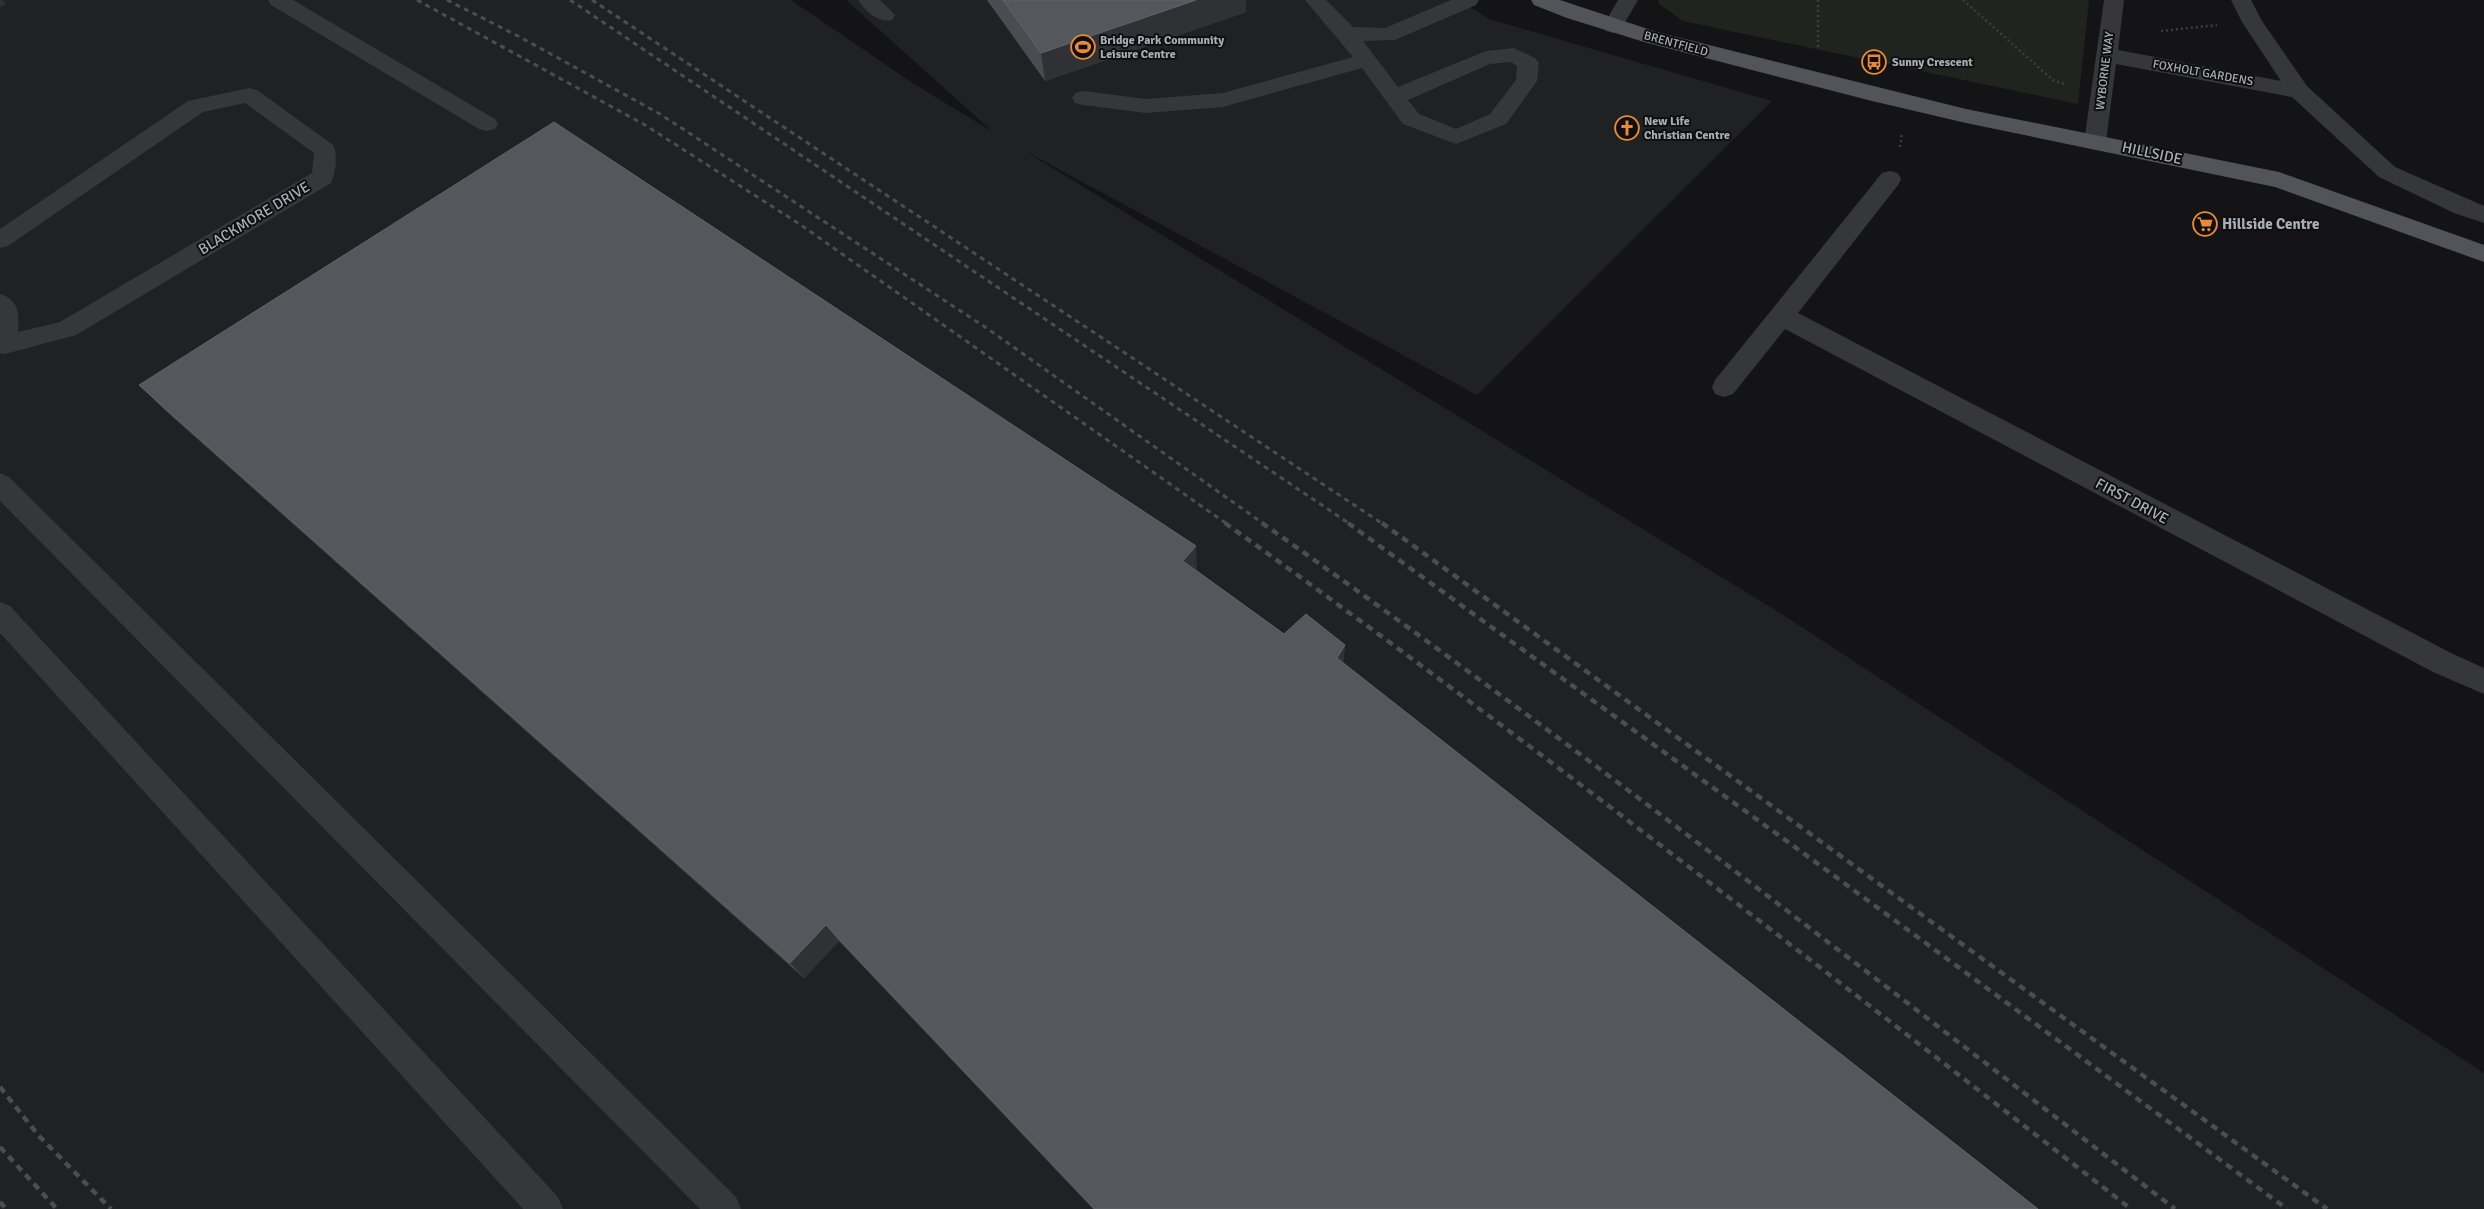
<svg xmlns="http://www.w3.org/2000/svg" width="2484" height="1209" font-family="Signika,sans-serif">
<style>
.built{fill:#202123}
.green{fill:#1f251e}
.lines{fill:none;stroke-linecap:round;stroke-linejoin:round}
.path{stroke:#3b3e41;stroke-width:2.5;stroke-dasharray:2 3;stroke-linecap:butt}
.minor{fill:#35373a;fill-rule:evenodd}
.major{fill:#515559;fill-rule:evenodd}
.rail-far1{stroke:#4a4e51;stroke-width:3;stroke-dasharray:5 4.5;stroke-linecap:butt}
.rail{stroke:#4a4e51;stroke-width:4.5;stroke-dasharray:7 5.5;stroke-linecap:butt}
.wall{fill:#4a4c51}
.shaded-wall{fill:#303135}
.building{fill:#54575b;stroke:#616469}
.labels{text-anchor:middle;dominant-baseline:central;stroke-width:4;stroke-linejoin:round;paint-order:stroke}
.far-poi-label{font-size:12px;font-weight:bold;fill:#a7aeb5;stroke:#0f0f11;text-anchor:start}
.far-street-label{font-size:12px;fill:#a7aeb5;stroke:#0f0f11}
.street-label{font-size:15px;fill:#a7aeb5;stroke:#0f0f11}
.poi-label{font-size:15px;font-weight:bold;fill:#a7aeb5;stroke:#0f0f11;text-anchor:start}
</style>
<rect width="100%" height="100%" fill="#141416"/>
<polygon class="built" points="0,0 791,0 911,82 993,132 846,0 1459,0 1489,19 1772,101 1477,395 1023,150 1780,613 2484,1073 2484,1209 0,1209"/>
<polygon class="green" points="1659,0 2089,0 2078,104 1683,21 1658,3"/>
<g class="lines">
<g class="path">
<polyline points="1818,0 1818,47"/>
<polyline points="1963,0 2054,81 2066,84"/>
<polyline points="2161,31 2217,25"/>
<polyline points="1900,147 1902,133"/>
</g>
<g class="minor">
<polygon points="268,0 293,0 495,119 498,124 495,129 487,131 479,129 271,5"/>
<path d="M 858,0 L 880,0 L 895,15 L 892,20 C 878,23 866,12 858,0 Z"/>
<path d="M 1305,0 L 1326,0 L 1353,27 L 1385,28 L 1451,0 L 1479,0 L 1476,5 L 1395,40 L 1363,41 L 1398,87 L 1486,51 L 1514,48 L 1535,58 L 1539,63 L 1537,81 L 1506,124 L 1456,144 L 1403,124 L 1362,68 L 1223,107 L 1146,113 L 1083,105 L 1075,103 L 1072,98 L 1075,93 L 1083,91 L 1146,99 L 1223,93 L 1353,57 ZM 1511,62 L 1517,66 L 1516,80 L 1490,114 L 1456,129 L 1419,114 L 1408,100 L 1490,64 Z"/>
<polygon points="1618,0 1638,0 1620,31 1613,33 1606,31 1603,26"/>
<polygon points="2104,0 2124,0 2118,50 2281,81 2242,22 2231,0 2251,0 2262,21 2307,86 2395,167 2484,206 2484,223 2454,213 2379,177 2292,97 2116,64 2106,142 2103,147 2095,150 2087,147 2084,142"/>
<path d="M 249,88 L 257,90 L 333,145 C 338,154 336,173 331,183 L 76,335 L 5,354 L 0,353 L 0,294 C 20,300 19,315 18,332 L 60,322 L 312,173 L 314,153 L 245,103 L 203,112 L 8,246 L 0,248 L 0,229 L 188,101 Z"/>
<polygon points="1890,171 1898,173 1901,179 1898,185 1798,313 2453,654 2484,668 2484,694 2433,672 1785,329 1733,394 1724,397 1715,394 1712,387 1715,380 1882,173"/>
<polygon points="0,473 9,477 736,1197 741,1209 700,1209 0,501"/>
<polygon points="0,602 10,606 558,1197 563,1209 523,1209 0,633"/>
</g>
<polygon class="major" points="1531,0 1560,0 1657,32 1966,109 2279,172 2484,245 2484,262 2275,187 1966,123 1872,101 1644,42 1567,18 1534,5"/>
<g class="rail-far1">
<polyline points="417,0 645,125 798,223 1227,524"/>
<polyline points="447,0 518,36 660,114 985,327 1264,524"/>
<polyline points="570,0 1350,524"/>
<polyline points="592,0 1383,524"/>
</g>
<g class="rail">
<path d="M 1225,523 C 1533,743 1832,976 2131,1209"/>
<path d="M 1262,523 C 1573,742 1873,977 2175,1209"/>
<polyline points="1348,523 1810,858 2287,1209"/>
<polyline points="1382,523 2327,1209"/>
<polyline points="0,1087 39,1136 111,1209"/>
<polyline points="0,1147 57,1209"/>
<polyline points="0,1202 6,1209"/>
</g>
</g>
<g class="wall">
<polygon points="987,0 1246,0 1246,12 1045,81"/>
<polygon points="139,385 1197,569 1196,570 1284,634 1345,645 1343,663 2038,1209 1093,1209 839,941 804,978 166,411"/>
</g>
<g class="shaded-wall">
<polygon points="0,0 2,0 6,4 0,7"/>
<polygon points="1196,0 1246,0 1246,12 1045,81 1041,53"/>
<polygon points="1196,546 1197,569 1185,584 1183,561"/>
<polygon points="1345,645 1343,667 1337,658"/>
<polygon points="826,925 839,941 804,978 790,963"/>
</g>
<g class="building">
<polygon points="1003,0 1196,0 1041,53"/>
<polygon points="554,122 1196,546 1183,561 1284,634 1306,614 1345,645 1337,658 2038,1209 1095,1209 826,925 790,963 139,385"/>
</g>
<defs>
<g id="stadium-ring" transform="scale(1.25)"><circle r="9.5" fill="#0f0f11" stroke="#e78a3a" stroke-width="1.5"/><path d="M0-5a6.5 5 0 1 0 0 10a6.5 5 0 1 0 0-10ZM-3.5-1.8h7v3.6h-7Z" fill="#e78a3a"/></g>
<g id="bus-ring" transform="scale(1.25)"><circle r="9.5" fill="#0f0f11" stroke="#e78a3a" stroke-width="1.5"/><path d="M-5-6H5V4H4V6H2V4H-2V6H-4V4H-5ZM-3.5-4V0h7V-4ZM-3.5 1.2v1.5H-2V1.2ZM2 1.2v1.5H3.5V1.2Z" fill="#e78a3a"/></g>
<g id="church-ring" transform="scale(1.25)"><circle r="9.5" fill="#0f0f11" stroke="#e78a3a" stroke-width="1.5"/><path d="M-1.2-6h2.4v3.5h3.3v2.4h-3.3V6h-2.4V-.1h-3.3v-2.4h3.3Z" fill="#e78a3a"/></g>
<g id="supermarket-ring" transform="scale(1.25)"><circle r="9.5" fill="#0f0f11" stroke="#e78a3a" stroke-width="1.5"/><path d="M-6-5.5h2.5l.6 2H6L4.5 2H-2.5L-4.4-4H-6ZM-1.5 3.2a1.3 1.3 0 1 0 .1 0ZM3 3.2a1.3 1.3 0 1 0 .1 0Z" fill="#e78a3a"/></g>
</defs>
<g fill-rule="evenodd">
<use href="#stadium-ring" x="1083" y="47"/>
<use href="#bus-ring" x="1874" y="62"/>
<use href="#church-ring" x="1627" y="128"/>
<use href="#supermarket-ring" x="2205" y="224"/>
</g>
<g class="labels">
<g class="far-poi-label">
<text x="1100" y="40">Bridge Park Community<tspan x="1100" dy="14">Leisure Centre</tspan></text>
<text x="1892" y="62">Sunny Crescent</text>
<text x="1644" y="121">New Life<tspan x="1644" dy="14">Christian Centre</tspan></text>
</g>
<g class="far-street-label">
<text transform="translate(1676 44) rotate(15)">BRENTFIELD</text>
<text transform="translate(2105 71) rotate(-83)">WYBORNE WAY</text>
<text transform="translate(2203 73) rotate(10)">FOXHOLT GARDENS</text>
</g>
<g class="street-label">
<text transform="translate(2152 153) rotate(12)">HILLSIDE</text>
<text transform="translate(254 218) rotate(-31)">BLACKMORE DRIVE</text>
<text transform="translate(2132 501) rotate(28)">FIRST DRIVE</text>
</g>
<g class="poi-label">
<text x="2222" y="224">Hillside Centre</text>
</g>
</g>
</svg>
